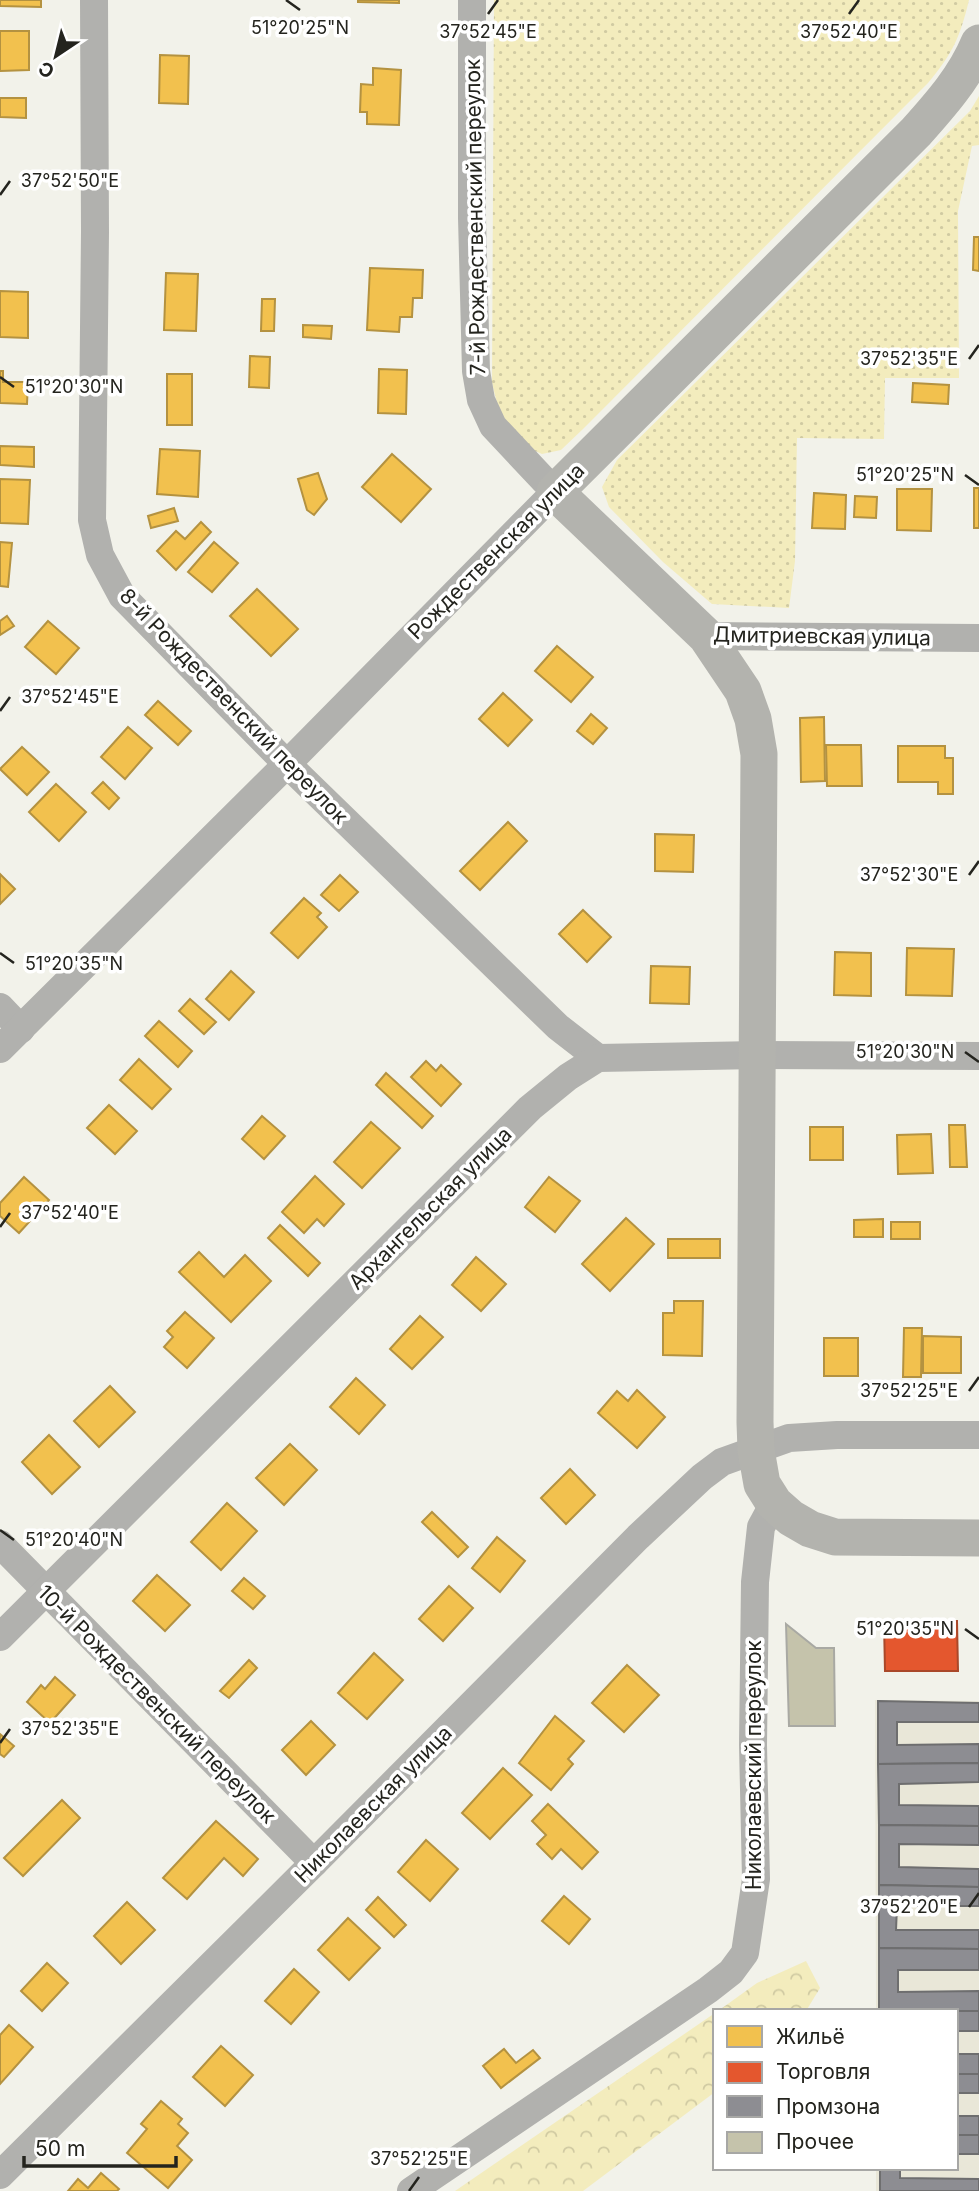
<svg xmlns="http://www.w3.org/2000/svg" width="979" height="2191" font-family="Inter,sans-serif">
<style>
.built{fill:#e9e7d8}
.grass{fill:url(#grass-dots)}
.forest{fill:url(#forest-crowns)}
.homes{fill:#f2c14e;stroke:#b49240;stroke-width:2}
.shops{fill:#e4572e;stroke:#aa4829;stroke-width:2}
.industry{fill:#8d8d92;stroke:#6e6e6f;stroke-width:2}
.building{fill:#c5c3ab;stroke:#a9a9a3;stroke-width:2}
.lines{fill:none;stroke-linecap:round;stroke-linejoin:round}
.minor{stroke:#b1b1ae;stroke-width:28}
.major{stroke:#b3b3ae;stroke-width:37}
.ticks{fill:none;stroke:#24241e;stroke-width:2.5}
.labels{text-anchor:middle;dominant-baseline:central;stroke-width:7;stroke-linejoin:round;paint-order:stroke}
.street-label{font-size:21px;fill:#24241e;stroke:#fff}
.ticks-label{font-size:18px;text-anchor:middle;fill:#24241e;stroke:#fff;stroke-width:7;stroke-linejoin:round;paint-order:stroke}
</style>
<defs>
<pattern id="grass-dots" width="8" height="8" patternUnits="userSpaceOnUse" patternTransform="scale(1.75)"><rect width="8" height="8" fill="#f3ecbd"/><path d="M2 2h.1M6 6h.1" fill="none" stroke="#d0caa2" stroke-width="1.8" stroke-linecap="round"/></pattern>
<pattern id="forest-crowns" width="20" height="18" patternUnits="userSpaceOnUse" patternTransform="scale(1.75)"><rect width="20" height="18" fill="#f3ecbd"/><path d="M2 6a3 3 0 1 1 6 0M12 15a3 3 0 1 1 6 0" fill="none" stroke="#d0caa2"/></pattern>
</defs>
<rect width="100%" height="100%" fill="#f2f2ea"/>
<polygon class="built" points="875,1700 979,1701 979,2191 876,2191 876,2168 956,2168 956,2011 876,2011"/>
<g class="grass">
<path d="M 494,0 L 969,0 C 960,37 953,53 928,83 L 583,429 L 561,450 L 542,454 L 526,447 L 500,415 L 492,383 Z"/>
<polygon points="979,96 979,145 972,146 958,211 959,378 885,378 884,439 797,438 795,561 789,608 712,604 663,562 609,507 602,487 617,460 970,111"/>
</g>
<g class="forest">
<polygon points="806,1961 820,1988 806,2011 718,2011 757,1983"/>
<polygon points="715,2013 715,2092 583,2191 455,2191"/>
</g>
<g class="homes">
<polygon points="0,0 41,0 41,7 0,6"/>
<polygon points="358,0 399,0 399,3 358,2"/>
<polygon points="0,31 29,31 29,70 0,71"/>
<polygon points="160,55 189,56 188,104 159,103"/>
<polygon points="373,68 401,70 399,125 367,124 367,112 360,112 361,84 373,85"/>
<polygon points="0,98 26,98 26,118 0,117"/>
<polygon points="974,237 979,237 979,271 973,270"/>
<polygon points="370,268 423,270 422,298 413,298 412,317 400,317 399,332 367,330"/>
<polygon points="166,273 198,274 196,331 164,330"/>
<polygon points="0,291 28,292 28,338 0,337"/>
<polygon points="262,299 275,299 274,331 261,331"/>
<polygon points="303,325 332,326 331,339 303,337"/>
<polygon points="250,356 270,357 269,388 249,387"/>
<polygon points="379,369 407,370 406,414 378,413"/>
<polygon points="0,371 3,371 3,382 28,382 27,404 0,403"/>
<rect x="167" y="374" width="25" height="51"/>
<polygon points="913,383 949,385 948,404 912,402"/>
<polygon points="0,446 34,447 34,467 0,465"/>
<polygon points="160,449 200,451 198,497 157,494"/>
<polygon points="392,454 431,489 401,522 362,487"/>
<polygon points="318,473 327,499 314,515 307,510 298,479"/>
<polygon points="0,479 30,480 28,524 0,523"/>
<rect x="974" y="488" width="5" height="40"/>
<polygon points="897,489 932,489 931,531 897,530"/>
<polygon points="814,493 846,495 845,529 812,528"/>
<polygon points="855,496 877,497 876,518 854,517"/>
<polygon points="174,508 178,521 151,528 148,516"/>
<polygon points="201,522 211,532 176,570 157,551 176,531 185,539"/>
<polygon points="0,542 12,543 8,587 0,586"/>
<polygon points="214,542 238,563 212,592 188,572"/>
<polygon points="257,589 298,629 271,656 230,616"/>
<polygon points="7,616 14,626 0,635 0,621"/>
<polygon points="48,621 79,648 56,674 25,647"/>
<polygon points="557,646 593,677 571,702 535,671"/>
<polygon points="503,693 532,720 508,746 479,719"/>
<polygon points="158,701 191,731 178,745 145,715"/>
<polygon points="591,714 607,728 593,744 577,731"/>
<polygon points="824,717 825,781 801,782 800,718"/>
<polygon points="128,727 152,748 125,779 101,757"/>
<polygon points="826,745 861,745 862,786 827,786"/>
<polygon points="898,746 945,746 945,758 953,758 953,794 938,794 938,782 898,782"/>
<polygon points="22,747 49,772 27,795 0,769"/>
<polygon points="103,782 119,798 109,809 92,793"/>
<polygon points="56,784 86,812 59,841 29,812"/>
<polygon points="508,822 527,841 480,890 460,871"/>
<polygon points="655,834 694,835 693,872 655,871"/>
<polygon points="0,874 15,889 0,904"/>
<polygon points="340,875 358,892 339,911 321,895"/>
<polygon points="304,898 321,913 317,917 327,927 298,958 271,933"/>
<polygon points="583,910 611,937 587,962 559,934"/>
<polygon points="907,948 954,949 952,996 906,995"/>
<polygon points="835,952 871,953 871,996 834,995"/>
<polygon points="651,966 690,967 689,1004 650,1003"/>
<polygon points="231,971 254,992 229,1020 206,999"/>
<polygon points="190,999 216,1022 204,1034 179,1011"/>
<polygon points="159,1021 192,1051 178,1067 145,1036"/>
<polygon points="139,1059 171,1089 152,1109 120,1080"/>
<polygon points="426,1061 436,1071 441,1065 461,1084 441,1106 411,1077"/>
<polygon points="386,1073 433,1116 422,1128 376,1085"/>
<polygon points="109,1105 137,1131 115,1154 87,1128"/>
<polygon points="262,1116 285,1136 264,1159 242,1139"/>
<polygon points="371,1122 400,1148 362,1188 334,1162"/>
<polygon points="949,1125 965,1125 967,1167 950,1167"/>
<rect x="810" y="1127" width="33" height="33"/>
<polygon points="931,1134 933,1173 898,1174 897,1135"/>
<polygon points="315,1176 344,1204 324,1226 317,1219 304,1233 282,1212"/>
<polygon points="24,1177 49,1200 19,1233 0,1216 0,1203"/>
<polygon points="549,1177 580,1201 555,1232 525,1207"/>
<polygon points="626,1218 654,1244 610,1291 582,1264"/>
<polygon points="883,1219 883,1237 854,1237 854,1220"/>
<rect x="891" y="1222" width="29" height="17"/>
<polygon points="280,1225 320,1263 308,1276 268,1238"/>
<rect x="668" y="1239" width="52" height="19"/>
<polygon points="199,1252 224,1277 245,1255 271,1281 231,1322 179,1272"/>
<polygon points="476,1257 506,1284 481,1311 452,1285"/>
<polygon points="674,1301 703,1301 702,1356 663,1355 663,1313 674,1313"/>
<polygon points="185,1312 214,1338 187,1368 164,1347 173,1337 167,1331"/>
<polygon points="420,1316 443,1337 412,1369 390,1349"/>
<polygon points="904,1328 922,1328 921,1377 903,1377"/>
<polygon points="923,1336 961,1337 961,1373 923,1373"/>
<rect x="824" y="1338" width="34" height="38"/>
<polygon points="356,1378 385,1405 359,1434 330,1407"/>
<polygon points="110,1386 135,1412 99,1447 74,1421"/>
<polygon points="637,1390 665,1417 637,1448 598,1413 617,1391 628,1401"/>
<polygon points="49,1435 80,1467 52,1494 22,1462"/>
<polygon points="290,1444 317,1470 284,1505 256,1478"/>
<polygon points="570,1469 595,1495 566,1524 541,1498"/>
<polygon points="227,1503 257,1531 221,1570 191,1542"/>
<polygon points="432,1512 468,1547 458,1557 422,1522"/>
<polygon points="497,1537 525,1561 500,1592 472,1568"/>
<polygon points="157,1575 190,1605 165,1631 133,1601"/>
<polygon points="244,1578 265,1596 253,1609 232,1591"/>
<polygon points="449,1586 473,1608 443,1641 419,1619"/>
<polygon points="374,1653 403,1680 367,1719 338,1693"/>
<polygon points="249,1660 257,1668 229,1698 220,1691"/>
<polygon points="627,1665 659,1695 624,1732 592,1703"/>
<polygon points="55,1677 75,1695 50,1723 27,1702 41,1685 45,1689"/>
<polygon points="555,1716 584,1741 568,1759 573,1764 551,1790 519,1763"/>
<polygon points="311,1721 335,1745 306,1775 282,1750"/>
<polygon points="0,1734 14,1746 4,1757 0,1754"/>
<polygon points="503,1768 532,1795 490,1839 462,1813"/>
<polygon points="62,1800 80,1818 23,1876 4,1858"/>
<polygon points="548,1804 598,1852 582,1869 561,1849 552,1859 537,1844 546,1835 532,1821"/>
<polygon points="216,1821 258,1859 243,1876 224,1858 187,1899 163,1878"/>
<polygon points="426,1840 458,1869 430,1901 398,1872"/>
<polygon points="564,1896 590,1919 569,1944 542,1921"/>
<polygon points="378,1897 406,1925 394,1937 366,1910"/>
<polygon points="127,1902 155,1930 121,1964 94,1936"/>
<polygon points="348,1918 380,1948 349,1980 318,1950"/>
<polygon points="47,1963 68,1983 42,2011 21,1991"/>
<polygon points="294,1969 319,1992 291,2024 265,2001"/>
<polygon points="9,2025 33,2047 0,2084 0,2035"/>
<polygon points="221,2046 253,2075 225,2106 193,2077"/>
<polygon points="504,2049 516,2063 533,2050 540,2058 501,2088 483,2066"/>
<polygon points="161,2101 182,2119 178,2124 188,2133 177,2146 192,2160 168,2188 127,2153 147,2129 141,2124"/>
<polygon points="101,2173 119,2189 117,2191 68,2191 78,2179 88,2188"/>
</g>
<polygon class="shops" points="957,1621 958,1671 885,1671 884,1622"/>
<g class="industry">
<polygon points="878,1701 979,1703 979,1722 897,1722 897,1745 979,1744 979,1763 878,1764"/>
<polygon points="979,1763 979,1782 899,1784 899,1805 979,1806 979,1826 879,1825 878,1764"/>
<polygon points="879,1825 979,1826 979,1845 899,1844 899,1867 979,1869 979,1887 879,1885"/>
<polygon points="879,1885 979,1887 979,1906 897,1906 896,1930 979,1930 979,1949 879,1948"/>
<polygon points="879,1948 979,1949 979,1970 898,1970 898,1992 979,1991 979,2011 879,2011"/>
<rect x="956" y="2011" width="23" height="20"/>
<rect x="956" y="2054" width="23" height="20"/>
<rect x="956" y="2074" width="23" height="19"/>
<rect x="956" y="2116" width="23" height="19"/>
<rect x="956" y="2135" width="23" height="19"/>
<polygon points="880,2168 900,2168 900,2178 979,2179 979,2191 880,2191"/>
</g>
<polygon class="building" points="786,1624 816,1648 834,1648 835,1726 789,1726"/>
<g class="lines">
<g class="minor">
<polyline points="94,0 95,232 92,520 100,555 122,596 287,764 558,1027 598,1058"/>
<polyline points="706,636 979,638"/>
<polyline points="0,1007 21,1029"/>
<polyline points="0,1049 287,764 555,492 493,426 481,400 476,371 472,218 472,0"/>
<polyline points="0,1544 314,1863"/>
<polyline points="0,1637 530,1108 568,1077 598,1058 758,1055 979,1056"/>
<polyline points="0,2175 314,1863 638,1537 702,1477 722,1462 789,1438 837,1435 979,1435"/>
<polyline points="411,2191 708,1990 731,1972 745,1953 756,1879 753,1745 755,1582 761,1527 774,1503"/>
</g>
<path class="major" d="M 979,43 C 965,77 941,104 916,132 L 555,492 L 706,636 L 743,691 L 753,719 L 759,754 L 755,1422 L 756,1450 L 762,1484 L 774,1503 L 791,1518 L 810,1529 L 835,1537 L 979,1538"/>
</g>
<path class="ticks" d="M 286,0 L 300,10M 488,14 L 498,0M 849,14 L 859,0M 0,195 L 10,181M 969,359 L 979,345M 0,377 L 14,387M 965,475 L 979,485M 0,711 L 10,697M 969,875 L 979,861M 0,953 L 14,963M 965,1052 L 979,1062M 0,1227 L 10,1213M 969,1391 L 979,1377M 0,1530 L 14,1540M 965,1629 L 979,1639M 0,1743 L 10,1729M 969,1907 L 979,1893M 409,2191 L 419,2177"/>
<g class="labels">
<g class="street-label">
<text transform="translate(475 217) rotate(-91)">7-й Рождественский переулок</text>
<text transform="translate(496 551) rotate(-45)">Рождественская улица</text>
<text transform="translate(822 636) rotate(1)">Дмитриевская улица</text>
<text transform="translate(234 706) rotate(46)">8-й Рождественский переулок</text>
<text transform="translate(430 1208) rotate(-45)">Архангельская улица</text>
<text transform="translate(157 1704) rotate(45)">10-й Рождественский переулок</text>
<text transform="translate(753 1765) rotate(-90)">Николаевский переулок</text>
<text transform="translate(373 1804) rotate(-45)">Николаевская улица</text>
</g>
</g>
<g class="ticks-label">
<text x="300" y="34">51°20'25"N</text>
<text x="488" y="38">37°52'45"E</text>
<text x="849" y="38">37°52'40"E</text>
<text x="70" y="187">37°52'50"E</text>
<text x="909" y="365">37°52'35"E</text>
<text x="74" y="393">51°20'30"N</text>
<text x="905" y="481">51°20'25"N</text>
<text x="70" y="703">37°52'45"E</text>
<text x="909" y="881">37°52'30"E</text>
<text x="74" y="970">51°20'35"N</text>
<text x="905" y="1058">51°20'30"N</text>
<text x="70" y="1219">37°52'40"E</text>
<text x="909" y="1397">37°52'25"E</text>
<text x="74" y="1546">51°20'40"N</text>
<text x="905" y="1635">51°20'35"N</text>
<text x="70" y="1735">37°52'35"E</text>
<text x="909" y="1913">37°52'20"E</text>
<text x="419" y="2165">37°52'25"E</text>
</g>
<rect x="713" y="2009" width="245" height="161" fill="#ffffff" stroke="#a7a7a5" stroke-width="2"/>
<rect x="727" y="2026" width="35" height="21" fill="#f2c14e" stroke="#a7a7a5" stroke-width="2"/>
<text x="776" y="2044" font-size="21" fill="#24241e">Жильё</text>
<rect x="727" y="2062" width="35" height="21" fill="#e4572e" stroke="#a7a7a5" stroke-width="2"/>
<text x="776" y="2079" font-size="21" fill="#24241e">Торговля</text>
<rect x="727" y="2096" width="35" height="21" fill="#8d8d92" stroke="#a7a7a5" stroke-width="2"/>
<text x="776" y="2114" font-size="21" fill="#24241e">Промзона</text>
<rect x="727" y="2132" width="35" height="21" fill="#c5c3ab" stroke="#a7a7a5" stroke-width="2"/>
<text x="776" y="2149" font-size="21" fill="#24241e">Прочее</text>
<g transform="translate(56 56) rotate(215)" stroke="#ffffff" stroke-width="5" paint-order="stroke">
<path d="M0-5L12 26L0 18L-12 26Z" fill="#24241e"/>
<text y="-10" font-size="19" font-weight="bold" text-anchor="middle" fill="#24241e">С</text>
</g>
<path d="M24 2156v10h152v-10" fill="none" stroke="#24241e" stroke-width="3.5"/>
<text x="35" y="2156" font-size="21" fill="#24241e" stroke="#ffffff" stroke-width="5" paint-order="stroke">50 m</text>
</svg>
